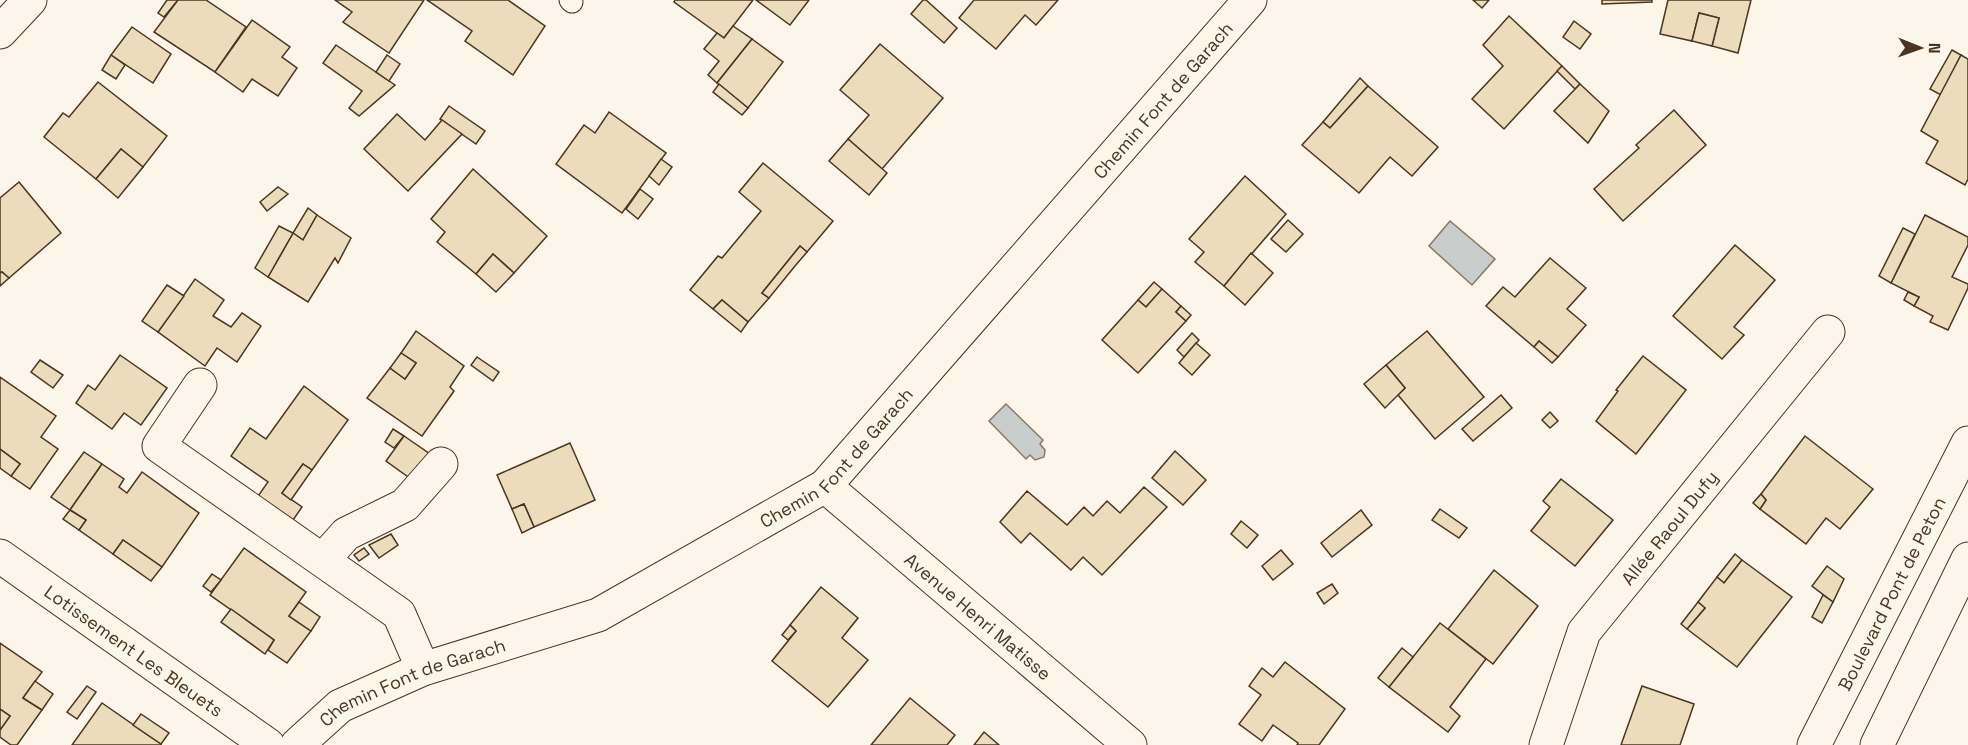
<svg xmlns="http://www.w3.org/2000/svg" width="1968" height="745" font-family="'Space Grotesk',sans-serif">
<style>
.water{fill:#c9cecd;stroke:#887966;stroke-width:1.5}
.building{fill:#ecdcbc;stroke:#4a3520;stroke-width:1.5}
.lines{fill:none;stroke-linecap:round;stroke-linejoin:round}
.lane-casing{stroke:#4a3520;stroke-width:23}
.street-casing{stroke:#4a3520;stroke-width:35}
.secondary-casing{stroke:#4a3520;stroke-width:35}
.lane{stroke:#fbf6e9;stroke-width:21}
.street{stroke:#fbf6e9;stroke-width:33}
.secondary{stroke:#fbf6e9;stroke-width:33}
.labels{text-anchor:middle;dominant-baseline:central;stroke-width:4.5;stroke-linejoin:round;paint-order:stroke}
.street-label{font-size:18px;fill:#4a3520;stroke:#fbf6e9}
</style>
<rect width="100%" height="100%" fill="#fbf6e9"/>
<g class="water">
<polygon points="1450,221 1495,259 1472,285 1429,246"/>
<polygon points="1006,404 1043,440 1040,444 1045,450 1044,457 1035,460 1030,455 1026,459 989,421"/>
</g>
<g class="building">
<polygon points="167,0 178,0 164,17 158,13"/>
<polygon points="178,0 206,0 246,27 215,72 154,32"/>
<polygon points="335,0 424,0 389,53 343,22 352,12"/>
<polygon points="427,0 508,0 545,26 513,75 465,41 472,31"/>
<polygon points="675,0 753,0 724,38 674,2"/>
<polygon points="756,0 809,0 790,25"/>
<polygon points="923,0 926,0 957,28 944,43 911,14"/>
<polygon points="974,0 1058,0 1036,25 1025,15 996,49 959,18"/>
<polygon points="1473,0 1489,0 1482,8"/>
<polygon points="1602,0 1652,0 1652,2 1602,4"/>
<polygon points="1668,0 1751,0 1738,53 1712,46 1719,18 1699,13 1692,41 1660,34"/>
<polygon points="1699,13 1719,18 1712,46 1692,41"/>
<polygon points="1509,16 1562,66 1504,129 1472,99 1503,66 1483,45"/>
<polygon points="252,20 290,47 282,57 297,68 278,96 252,79 243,92 215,72"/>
<polygon points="1574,21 1591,34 1580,49 1563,37"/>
<polygon points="733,26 752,39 717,83 708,75 719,61 704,49 717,33 724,38"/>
<polygon points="132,27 171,54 153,83 111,55"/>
<polygon points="752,39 783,62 748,108 717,83"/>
<polygon points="880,44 943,98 882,169 848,139 869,115 840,90"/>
<polygon points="336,45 395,85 359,116 349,108 362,91 323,63"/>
<polygon points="1952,50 1961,55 1941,95 1930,89"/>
<polygon points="111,55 125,65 116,79 102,70"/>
<polygon points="387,55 400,64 389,81 376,72"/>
<polygon points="1961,55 1968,59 1968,179 1965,185 1926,163 1938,141 1921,131"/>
<polygon points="1562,66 1580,84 1575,89 1557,71"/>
<polygon points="1360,78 1368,86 1330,128 1323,122"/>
<polygon points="98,82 167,136 143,167 121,149 96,179 44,137 63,113 69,117"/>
<polygon points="719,84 748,108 742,115 713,92"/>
<polygon points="1580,84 1609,111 1588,143 1554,111"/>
<polygon points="1368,86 1438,147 1412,176 1390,157 1359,193 1302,145 1323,122 1330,128"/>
<polygon points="449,106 485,131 476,144 440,119"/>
<polygon points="1674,110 1706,145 1623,221 1594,189 1639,148 1636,145"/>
<polygon points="609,112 666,153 622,213 556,164 584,125 595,133"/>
<polygon points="397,114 425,140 442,120 462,134 408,191 364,149"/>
<polygon points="848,139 887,173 869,195 829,161"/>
<polygon points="121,149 143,167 118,198 96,179"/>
<polygon points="661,159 672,167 659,185 649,176"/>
<polygon points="763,163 833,221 807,252 800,246 762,293 769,298 748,322 722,300 713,309 690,290 718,256 722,258 761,211 739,192"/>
<polygon points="473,169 547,236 514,273 493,254 476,274 437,242 445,232 431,219"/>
<polygon points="1245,176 1286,214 1224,286 1195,262 1204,252 1189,239"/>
<polygon points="19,182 61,233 9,278 2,272 0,273 0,198"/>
<polygon points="278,187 288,194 267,211 260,202"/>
<polygon points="640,189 653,199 638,219 626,209"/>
<polygon points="308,208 317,215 303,240 293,233"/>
<polygon points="317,215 351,238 338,263 335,258 308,302 268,277 293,233 303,240"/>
<polygon points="1925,215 1968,237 1968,245 1952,277 1968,284 1968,288 1948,330 1930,322 1933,316 1914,306 1919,297 1891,283"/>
<polygon points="1288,220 1303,234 1286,252 1271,239"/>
<polygon points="279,226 293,233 268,277 255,268"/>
<polygon points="1903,228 1915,234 1891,283 1879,276"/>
<polygon points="1735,245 1775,280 1734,327 1744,335 1722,359 1673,316"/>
<polygon points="800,246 807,252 795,266 769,298 762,293"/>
<polygon points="1251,253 1273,273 1245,305 1224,286"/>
<polygon points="493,254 514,273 496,292 476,274"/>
<polygon points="1550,258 1586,288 1567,309 1586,325 1558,357 1539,341 1534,347 1486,306 1503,287 1515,297"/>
<polygon points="2,272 9,278 0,286 0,273"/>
<polygon points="195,279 224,300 213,316 231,327 242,313 261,326 237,362 217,348 205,366 158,332"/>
<polygon points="1154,282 1162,289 1146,307 1138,300"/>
<polygon points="167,285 184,296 158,332 142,321"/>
<polygon points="1162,289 1181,306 1176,312 1186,321 1138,373 1102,340 1138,300 1146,307"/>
<polygon points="1908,292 1919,297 1914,306 1904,300"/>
<polygon points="722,300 748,322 741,332 713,309"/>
<polygon points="1181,306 1191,315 1186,321 1176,312"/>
<polygon points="416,331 464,366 450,387 454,391 422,436 367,398 390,368 405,379 416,363 401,353"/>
<polygon points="1427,331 1484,397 1435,439 1398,395 1405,388 1386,365"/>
<polygon points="1192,333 1199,340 1184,357 1177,350"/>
<polygon points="1539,341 1558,357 1552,363 1534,347"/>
<polygon points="1196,343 1210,355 1192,375 1179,363"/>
<polygon points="401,353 416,363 405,379 390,368"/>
<polygon points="120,355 167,388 141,425 124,413 112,429 76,403 88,385 95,390"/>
<polygon points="1643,356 1686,390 1636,454 1596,421 1618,391 1616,390"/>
<polygon points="477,357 499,372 493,381 471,365"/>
<polygon points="40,360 63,375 53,388 31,372"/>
<polygon points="1386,365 1405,388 1385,408 1364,384"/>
<polygon points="0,377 56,416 41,437 58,449 30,489 11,476 20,464 0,449"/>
<polygon points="304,386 348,420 312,470 303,464 282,493 302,507 291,523 256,499 268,482 231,456 250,428 266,439"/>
<polygon points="1501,395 1512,408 1473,441 1462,429"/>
<polygon points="1550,412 1558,421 1550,428 1542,420"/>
<polygon points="393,429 404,436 394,448 385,442"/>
<polygon points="404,436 430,454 411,479 386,461"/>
<polygon points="1805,436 1873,489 1840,529 1826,518 1806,544 1760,509 1766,500 1761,494"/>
<polygon points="570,443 595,500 534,527 524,504 512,509 497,475"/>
<polygon points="0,449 20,464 11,476 0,468"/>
<polygon points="1175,451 1206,480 1183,505 1152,478"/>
<polygon points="84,452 102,464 70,510 51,497"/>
<polygon points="102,464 124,479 119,487 127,493 142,472 199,513 162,567 123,540 113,554 79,530 86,520 70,510"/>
<polygon points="303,464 312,470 291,500 282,493"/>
<polygon points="1561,479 1613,520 1575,566 1531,531 1550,507 1543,501"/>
<polygon points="1144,487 1167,507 1102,575 1083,557 1071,570 1030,533 1021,543 1000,522 1027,491 1067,525 1084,507 1093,516 1107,501 1120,513"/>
<polygon points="1761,494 1766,500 1760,509 1753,503"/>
<polygon points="524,504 534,527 522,533 512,509"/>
<polygon points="1440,509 1467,528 1459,538 1432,520"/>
<polygon points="70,510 86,520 79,530 63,519"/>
<polygon points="1361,510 1372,525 1332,557 1321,543"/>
<polygon points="1241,521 1258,535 1247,548 1231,534"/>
<polygon points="391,534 398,545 379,558 369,545"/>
<polygon points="123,540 162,567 151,581 113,554"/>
<polygon points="244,548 306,592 289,616 311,631 287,663 268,650 274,640 210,595"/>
<polygon points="364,548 369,554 359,561 354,555"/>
<polygon points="1281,550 1293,564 1273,580 1262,566"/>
<polygon points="1735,554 1742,560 1724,583 1717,577"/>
<polygon points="1742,560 1792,597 1737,667 1687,629 1705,608 1698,602 1717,577 1724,583"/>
<polygon points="1827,566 1844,579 1833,602 1812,586"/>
<polygon points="1494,570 1538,606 1493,664 1448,629"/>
<polygon points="212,574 221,580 211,592 203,586"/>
<polygon points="1332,584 1338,593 1324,604 1317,593"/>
<polygon points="821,587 858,618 842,638 868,660 828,707 772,661 796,631 790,625"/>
<polygon points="1823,595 1833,602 1822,623 1812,617"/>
<polygon points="299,602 320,617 311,631 289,616"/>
<polygon points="1698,602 1705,608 1687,629 1681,624"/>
<polygon points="231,609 274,640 265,654 221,622"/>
<polygon points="1440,623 1486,659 1450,707 1460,716 1448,732 1389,687"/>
<polygon points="790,625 796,631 788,640 782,635"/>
<polygon points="0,643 42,672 23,698 42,710 17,745 11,745 0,737 0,730 10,716 0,709"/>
<polygon points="1402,648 1413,657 1389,687 1378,678"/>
<polygon points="1285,662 1345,709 1319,745 1297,745 1298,743 1273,725 1262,741 1239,724 1261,695 1249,686 1262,668 1273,677"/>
<polygon points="35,681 53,694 42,710 23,698"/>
<polygon points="87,686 96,692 77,719 67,712"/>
<polygon points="1642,686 1694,704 1680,745 1621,745"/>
<polygon points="910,698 955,735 947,745 871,745"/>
<polygon points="102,703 161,744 161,745 72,745"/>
<polygon points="0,709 10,716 0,730"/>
<polygon points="141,714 169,733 161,744 133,725"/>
<polygon points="984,732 999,745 974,745"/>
</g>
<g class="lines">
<g class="lane-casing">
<polyline id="lane" points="570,0 572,2"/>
</g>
<g class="street-casing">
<g id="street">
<polyline points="200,385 159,446 399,614 423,669"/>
<path id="s1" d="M 825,486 L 1130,745"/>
<path id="s2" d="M 0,556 L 268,745"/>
<polyline points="323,560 346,534 405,505 441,464"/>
<path id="s3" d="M 297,745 L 340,706 L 423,669 L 598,615 L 825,486 L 1250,0"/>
<path id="s4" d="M 1546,745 L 1584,632 L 1828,332"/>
<path id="s5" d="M 1814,745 L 1968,443"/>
<polyline points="1877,745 1968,559"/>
</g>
</g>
<g class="secondary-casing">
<polyline id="secondary" points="0,32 30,0"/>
</g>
<use href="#lane" class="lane"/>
<use href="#street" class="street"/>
<use href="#secondary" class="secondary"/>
</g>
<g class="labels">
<g class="street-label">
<text stroke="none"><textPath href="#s3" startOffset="1106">Chemin Font de Garach</textPath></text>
<text stroke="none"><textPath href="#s3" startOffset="620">Chemin Font de Garach</textPath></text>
<text stroke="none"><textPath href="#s4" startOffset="254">Allée Raoul Dufy</textPath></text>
<text stroke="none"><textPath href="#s5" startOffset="170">Boulevard Pont de Peton</textPath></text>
<text stroke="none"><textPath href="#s1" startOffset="201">Avenue Henri Matisse</textPath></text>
<text stroke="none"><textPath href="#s2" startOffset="164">Lotissement Les Bleuets</textPath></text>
<text stroke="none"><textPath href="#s3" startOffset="134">Chemin Font de Garach</textPath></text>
</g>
</g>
<g transform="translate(1920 48) rotate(91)" stroke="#fbf6e9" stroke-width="4.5" paint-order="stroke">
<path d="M0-4.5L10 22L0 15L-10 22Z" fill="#4a3520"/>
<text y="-9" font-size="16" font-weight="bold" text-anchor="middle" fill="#4a3520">N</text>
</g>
</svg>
